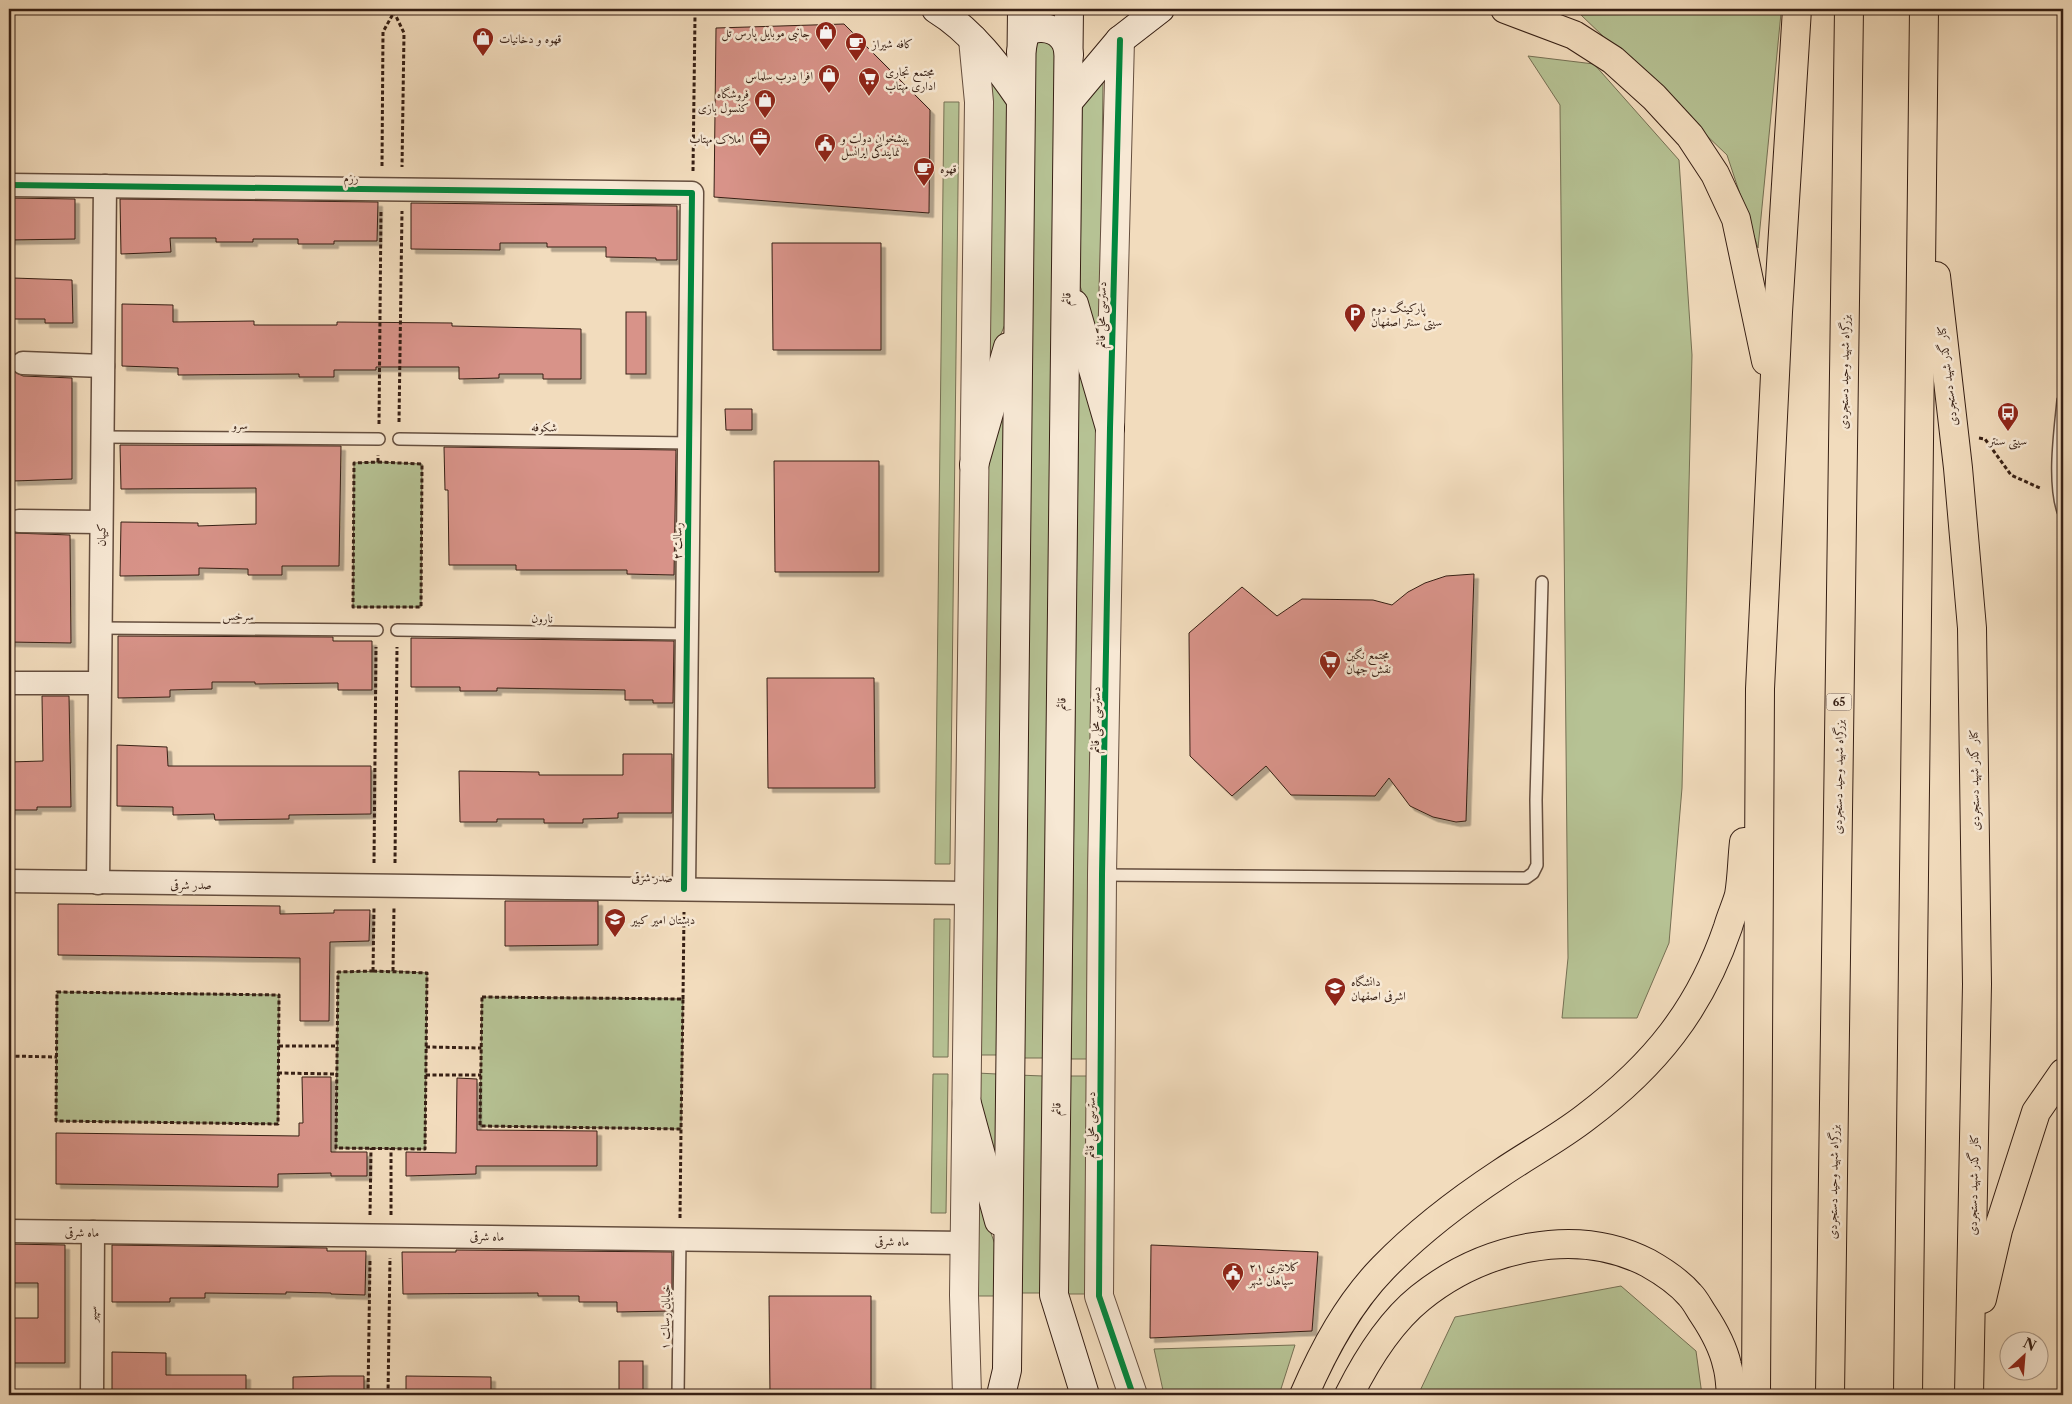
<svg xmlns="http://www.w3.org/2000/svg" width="2072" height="1404" font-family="'Libre Caslon Text',Amiri,serif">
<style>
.green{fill:#b6c294;stroke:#767054}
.building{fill:#d89389;stroke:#361f14;filter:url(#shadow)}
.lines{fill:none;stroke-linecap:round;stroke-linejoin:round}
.service-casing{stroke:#654e3e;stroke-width:14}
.minor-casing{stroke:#654e3e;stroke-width:25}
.tertiary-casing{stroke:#654e3e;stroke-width:30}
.secondary-casing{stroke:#361f14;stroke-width:30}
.trunk-casing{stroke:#361f14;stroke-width:30}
.path{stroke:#361f14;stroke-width:3;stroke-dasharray:4 2.5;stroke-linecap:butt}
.service{stroke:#f7e8d4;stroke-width:11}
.minor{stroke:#f7e8d4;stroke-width:22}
.tertiary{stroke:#f7e8d4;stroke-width:28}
.secondary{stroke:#f7e8d4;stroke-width:28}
.trunk{stroke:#f2dcbd;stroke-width:28}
.cycleway-casing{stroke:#f7e8d4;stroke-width:9}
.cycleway{stroke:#00873e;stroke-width:6}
.labels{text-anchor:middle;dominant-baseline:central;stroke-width:5;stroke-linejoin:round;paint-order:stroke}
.shield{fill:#f7e8d4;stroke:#705b4e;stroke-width:1}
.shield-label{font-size:11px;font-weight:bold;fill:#361f14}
.poi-label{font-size:12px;fill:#361f14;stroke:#f7e8d4;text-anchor:start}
.street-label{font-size:12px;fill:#361f14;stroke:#f7e8d4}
</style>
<defs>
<filter id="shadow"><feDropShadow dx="4.5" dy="4.5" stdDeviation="0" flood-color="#0004"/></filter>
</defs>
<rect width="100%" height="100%" fill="#f2dcbd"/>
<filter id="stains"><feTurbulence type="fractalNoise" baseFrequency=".004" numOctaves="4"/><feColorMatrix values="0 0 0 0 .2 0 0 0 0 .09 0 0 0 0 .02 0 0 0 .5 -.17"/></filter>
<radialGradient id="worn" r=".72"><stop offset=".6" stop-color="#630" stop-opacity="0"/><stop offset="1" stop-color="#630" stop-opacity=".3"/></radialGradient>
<g class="green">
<polygon points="1781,13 1758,248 1727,155 1581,15"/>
<polygon points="1043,36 1055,49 1043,1058 1018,1058 1030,49"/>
<polygon points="1528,56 1594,64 1679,160 1692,355 1682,788 1669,943 1637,1018 1562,1018 1568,958 1560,105"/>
<polygon points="988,74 1009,100 1006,322 985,372"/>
<polygon points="1103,77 1100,338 1080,286 1082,102"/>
<polygon points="944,102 959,102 950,864 935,864"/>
<polygon points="1079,366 1099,426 1091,1059 1071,1059"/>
<polygon points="1007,400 999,1055 978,1055 986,460"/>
<polygon points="378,462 422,464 421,607 353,607 354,463"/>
<polygon points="934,919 950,919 948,1057 933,1057"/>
<polygon points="393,971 427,973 425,1149 336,1148 338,972"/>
<polygon points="57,992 279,995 278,1124 56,1121"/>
<polygon points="482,997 683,999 681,1129 480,1126"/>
<polygon points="977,1073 997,1074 996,1164 977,1104"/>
<polygon points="933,1074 948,1074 946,1213 931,1213"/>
<polygon points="1018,1075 1043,1076 1041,1293 1015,1293"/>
<polygon points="1070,1076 1091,1076 1088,1294 1068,1294"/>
<polygon points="977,1195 996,1247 996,1296 975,1296"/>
<polygon points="1621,1286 1696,1351 1702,1395 1418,1395 1455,1317"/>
<polygon points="1295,1345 1279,1395 1164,1395 1154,1349"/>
</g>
<g class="building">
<polygon points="844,24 930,110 929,213 714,197 716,28"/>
<polygon points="9,198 75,199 75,239 9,240"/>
<polygon points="120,199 378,202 377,241 334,241 334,244 298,244 298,239 253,239 253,242 216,242 216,238 170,238 171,252 121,254"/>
<polygon points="411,203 677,206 677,260 656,260 656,258 606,257 606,247 547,247 547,243 500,243 500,250 411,249"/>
<polygon points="772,243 881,243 881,350 773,350"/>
<polygon points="13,278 72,280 73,323 45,323 45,319 14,319"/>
<polygon points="122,304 173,305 173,322 254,321 254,325 337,325 337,322 452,323 452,326 581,329 581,379 543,379 543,374 499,374 499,378 459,379 459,367 376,367 376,370 334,370 334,377 299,377 299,374 178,375 178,368 122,366"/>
<rect x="626" y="312" width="20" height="62"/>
<polygon points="9,371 13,371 23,376 72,378 72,479 13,481 12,414 9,414"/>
<polygon points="725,409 752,409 752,430 726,430"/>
<polygon points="120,445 341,446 339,566 282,566 282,575 248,575 248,569 199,568 199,575 120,576 121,522 198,523 198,526 256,524 256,488 121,489"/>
<polygon points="444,447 676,450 674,575 627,574 627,570 516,570 516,565 449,565 448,490 445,490"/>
<polygon points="774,461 879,461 879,572 775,572"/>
<polygon points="13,533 70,535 71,643 9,642 9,597 13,597"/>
<polygon points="1474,574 1466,821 1456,822 1433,817 1410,806 1389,778 1375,796 1291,795 1266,766 1232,796 1190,756 1189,633 1242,587 1277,616 1302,599 1373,600 1392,605 1408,592 1425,583 1446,576"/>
<polygon points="118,636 333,637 333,641 372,641 372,690 338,690 338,683 255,684 255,682 212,682 212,689 170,690 170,697 118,698"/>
<polygon points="411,638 674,641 673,703 653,703 653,700 625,700 625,690 497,688 497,691 460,691 460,687 411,687"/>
<polygon points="767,678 874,678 875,788 768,788"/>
<polygon points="42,696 69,696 71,807 37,807 37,810 9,810 9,762 43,761"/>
<polygon points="117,745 167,747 168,766 371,766 371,814 289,815 289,819 215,820 214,814 173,815 173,807 117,806"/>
<polygon points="623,754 672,754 672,813 618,813 618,818 583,819 583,823 544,823 544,819 497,819 497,822 460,822 459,771 539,772 539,775 623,775"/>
<polygon points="505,901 598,901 598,945 505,946"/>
<polygon points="58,904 280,906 280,914 334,913 334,910 370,910 369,941 330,942 329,1021 300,1021 300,958 58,955"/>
<polygon points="302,1077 331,1077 331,1152 367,1152 367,1176 331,1176 331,1173 278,1174 278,1187 56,1184 56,1133 299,1136 299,1123 303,1123"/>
<polygon points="457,1078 477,1079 477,1130 597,1131 597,1166 476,1166 476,1174 406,1176 406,1152 456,1153"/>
<polygon points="9,1244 65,1245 65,1363 9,1363 9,1318 38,1318 38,1283 9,1283"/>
<polygon points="112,1245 327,1248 327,1251 366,1251 365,1295 331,1294 331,1293 286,1292 286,1294 205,1293 205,1298 170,1298 170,1302 112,1302"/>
<polygon points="1151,1245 1318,1252 1312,1331 1150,1338"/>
<polygon points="456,1250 672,1252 672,1311 617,1312 617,1302 579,1302 579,1296 538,1296 538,1293 403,1294 402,1252 456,1252"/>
<polygon points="769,1296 871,1296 871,1395 770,1395"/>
<polygon points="112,1352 166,1353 166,1375 246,1375 246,1395 112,1395"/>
<rect x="619" y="1361" width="24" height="34"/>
<polygon points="331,1376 364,1376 364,1395 293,1395 293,1377"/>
<polygon points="406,1376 491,1377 491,1395 406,1395"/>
</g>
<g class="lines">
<g class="service-casing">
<g id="service">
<path d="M 2063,401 C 2060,432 2053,481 2063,511"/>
<polyline points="102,437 379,439"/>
<polyline points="399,439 690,443"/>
<polyline points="100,628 377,630"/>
<polyline points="397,630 687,634"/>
<polyline points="1102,875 1526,878 1533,873 1537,865 1536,800 1542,582"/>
<polyline points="678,1395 680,1239"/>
</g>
</g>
<g class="minor-casing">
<g id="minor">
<polyline points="9,185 692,193 684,889"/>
<polyline points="23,363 103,366"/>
<polyline points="19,521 101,522"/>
<polyline points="14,683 99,683"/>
<polyline points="9,881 969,893"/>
<polyline points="98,883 105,186"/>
<polyline points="9,1231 965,1243"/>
<polyline points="92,1395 93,1232"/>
</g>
</g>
<g class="tertiary-casing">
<g id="tertiary">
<polyline points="1120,40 1110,428 1102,875 1099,1296 1133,1395"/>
<polyline points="967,1395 964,1295 979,102 973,39"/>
</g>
</g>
<g class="secondary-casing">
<g id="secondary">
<path d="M 936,9 C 972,31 998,66 1021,100"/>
<polyline points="1069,9 1054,1295 1085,1395"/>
<path d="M 1021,52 C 1022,48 1023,42 1024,37 C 1031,23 1054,27 1062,37 C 1067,42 1068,48 1069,55"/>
<polyline points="1068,102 1120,40 1160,9"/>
<polyline points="1074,304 1110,428"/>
<polyline points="974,465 1008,347"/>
<polyline points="967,1104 999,1221"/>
<polyline points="1001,1395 1007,1370 1022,9"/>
</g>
</g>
<g class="trunk-casing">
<g id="trunk">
<polyline points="1505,9 1574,35 1613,60 1654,97 1690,136 1715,174 1736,219 1766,361"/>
<polyline points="1936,276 1958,468 1972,628 1977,984 1969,1395"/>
<polyline points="1982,1299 1998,1230 2036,1112 2063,1073"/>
<path d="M 1304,1395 C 1324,1349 1348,1304 1383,1268 C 1417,1233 1460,1200 1501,1173 C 1529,1154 1559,1138 1586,1117 C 1655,1065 1700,1009 1728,927 C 1731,916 1736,906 1739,895 C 1742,878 1742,859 1744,842"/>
<path d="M 1349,1395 C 1367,1359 1389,1323 1420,1298 C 1482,1248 1575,1225 1648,1263 C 1664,1272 1678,1281 1690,1295 C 1695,1300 1699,1308 1703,1314 C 1713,1329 1723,1347 1727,1365 C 1730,1375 1730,1385 1731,1395"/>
<polyline points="1756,1395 1760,689 1778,312 1797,9"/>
<polyline points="1830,1395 1849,9"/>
<polyline points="1908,1395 1924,9"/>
</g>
</g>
<g class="path">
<polyline points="382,166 383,32 394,12 404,33 402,167"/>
<polyline points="693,171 695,16"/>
<polyline points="399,422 402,211"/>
<polyline points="379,424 381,210"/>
<polyline points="1979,438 1985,439 2011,475 2042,489"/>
<polyline points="378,462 378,455"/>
<polygon points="378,462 422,464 421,607 353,607 354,463"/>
<polyline points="374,863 376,647"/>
<polyline points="395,863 397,647"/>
<polygon points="373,971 427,973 425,1149 336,1148 338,972"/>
<polyline points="373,971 374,907"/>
<polyline points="393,971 394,907"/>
<polygon points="57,992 279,995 278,1124 56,1121"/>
<polygon points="482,997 683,999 681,1129 480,1126"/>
<polyline points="683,999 684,912"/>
<polyline points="279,1046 338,1046"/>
<polyline points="426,1047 481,1048"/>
<polyline points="9,1056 57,1057"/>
<polyline points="278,1073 337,1074"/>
<polyline points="426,1075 481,1075"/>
<polyline points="370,1215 371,1148"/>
<polyline points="391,1215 391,1148"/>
<polyline points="680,1218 681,1129"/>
<polyline points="368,1395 370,1259"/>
<polyline points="388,1395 390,1258"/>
</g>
<use href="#service" class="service"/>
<use href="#minor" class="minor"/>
<use href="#tertiary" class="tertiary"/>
<use href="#secondary" class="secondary"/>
<use href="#trunk" class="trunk"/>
<g class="cycleway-casing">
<g id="cycleway">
<polyline points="1120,40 1110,428 1102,875 1099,1296 1133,1395"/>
<polyline points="9,185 692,193 684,889"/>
</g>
</g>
<use href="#cycleway" class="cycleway"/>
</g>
<defs>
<g id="shop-pin" transform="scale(1.125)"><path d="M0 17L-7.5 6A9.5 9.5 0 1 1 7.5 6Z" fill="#8f2418" stroke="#f7e8d4"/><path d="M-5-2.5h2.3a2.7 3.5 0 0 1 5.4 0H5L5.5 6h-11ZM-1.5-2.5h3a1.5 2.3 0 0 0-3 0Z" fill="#fff"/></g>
<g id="cafe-pin" transform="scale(1.125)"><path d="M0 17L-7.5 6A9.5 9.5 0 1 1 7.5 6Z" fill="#8f2418" stroke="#f7e8d4"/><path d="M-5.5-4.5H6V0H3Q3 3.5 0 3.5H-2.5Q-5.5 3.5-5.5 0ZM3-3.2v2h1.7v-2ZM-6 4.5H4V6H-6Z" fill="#fff"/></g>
<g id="supermarket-pin" transform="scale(1.125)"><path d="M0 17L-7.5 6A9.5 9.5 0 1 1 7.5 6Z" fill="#8f2418" stroke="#f7e8d4"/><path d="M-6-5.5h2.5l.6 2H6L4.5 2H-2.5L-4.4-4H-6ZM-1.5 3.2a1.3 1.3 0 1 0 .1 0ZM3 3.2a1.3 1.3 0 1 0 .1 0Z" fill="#fff"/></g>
<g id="office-pin" transform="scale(1.125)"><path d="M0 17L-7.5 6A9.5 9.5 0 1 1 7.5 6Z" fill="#8f2418" stroke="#f7e8d4"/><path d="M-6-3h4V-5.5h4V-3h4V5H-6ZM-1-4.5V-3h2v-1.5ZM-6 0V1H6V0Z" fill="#fff"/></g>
<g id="civic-pin" transform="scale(1.125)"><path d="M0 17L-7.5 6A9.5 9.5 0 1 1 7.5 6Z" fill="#8f2418" stroke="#f7e8d4"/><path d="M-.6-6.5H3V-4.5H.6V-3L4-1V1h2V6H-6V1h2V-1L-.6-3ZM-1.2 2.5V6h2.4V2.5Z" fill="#fff"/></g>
<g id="parking-pin" transform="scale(1.125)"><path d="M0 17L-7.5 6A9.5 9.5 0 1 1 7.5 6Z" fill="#8f2418" stroke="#f7e8d4"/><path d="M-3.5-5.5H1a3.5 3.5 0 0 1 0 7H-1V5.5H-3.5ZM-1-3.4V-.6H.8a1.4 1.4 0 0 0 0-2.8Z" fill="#fff"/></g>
<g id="bus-pin" transform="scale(1.125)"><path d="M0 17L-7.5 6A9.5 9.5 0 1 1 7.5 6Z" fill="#8f2418" stroke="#f7e8d4"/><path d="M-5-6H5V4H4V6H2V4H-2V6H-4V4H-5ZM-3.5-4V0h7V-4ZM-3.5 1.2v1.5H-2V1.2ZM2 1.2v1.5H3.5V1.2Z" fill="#fff"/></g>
<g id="school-pin" transform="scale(1.125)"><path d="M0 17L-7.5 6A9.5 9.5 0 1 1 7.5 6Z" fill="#8f2418" stroke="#f7e8d4"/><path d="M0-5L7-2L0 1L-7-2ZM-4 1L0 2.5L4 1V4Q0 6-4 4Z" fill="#fff"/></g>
<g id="university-pin" transform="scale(1.125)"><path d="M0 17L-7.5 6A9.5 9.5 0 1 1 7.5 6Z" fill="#8f2418" stroke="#f7e8d4"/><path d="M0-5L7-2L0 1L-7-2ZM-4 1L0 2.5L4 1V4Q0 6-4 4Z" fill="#fff"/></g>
</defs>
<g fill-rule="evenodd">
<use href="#shop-pin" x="826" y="32"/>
<use href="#shop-pin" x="483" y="38"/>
<use href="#cafe-pin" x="856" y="43"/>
<use href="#shop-pin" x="829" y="75"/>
<use href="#supermarket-pin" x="869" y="78"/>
<use href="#shop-pin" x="765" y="100"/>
<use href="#office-pin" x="760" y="138"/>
<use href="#civic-pin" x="825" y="144"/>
<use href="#cafe-pin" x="924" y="168"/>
<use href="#parking-pin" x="1355" y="314"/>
<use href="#bus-pin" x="2008" y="413"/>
<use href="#supermarket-pin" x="1330" y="661"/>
<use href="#school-pin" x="615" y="919"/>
<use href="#university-pin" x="1335" y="988"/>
<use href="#civic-pin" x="1233" y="1273"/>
</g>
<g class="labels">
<rect class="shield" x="1826.5" y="693.5" width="25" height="17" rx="4"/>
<g class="shield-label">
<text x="1839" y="702">65</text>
</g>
<g class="poi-label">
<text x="810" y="32" text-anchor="end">جانبی موبایل پارس تل</text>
<text x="499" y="38">قهوه و دخانیات</text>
<text x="872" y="43">کافه شیراز</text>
<text x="885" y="71">مجتمع تجاری<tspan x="885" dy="14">اداری مهتاب</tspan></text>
<text x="813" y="75" text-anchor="end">افرا درب سلماس</text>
<text x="749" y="93" text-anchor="end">فروشگاه<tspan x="749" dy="14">کنسول بازی</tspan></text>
<text x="841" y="137">پیشخوان دولت و<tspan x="841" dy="14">نمایندگی ایرانسل</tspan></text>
<text x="744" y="138" text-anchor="end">املاک مهتاب</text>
<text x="940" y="168">قهوه</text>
<text x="1371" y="307">پارکینگ دوم<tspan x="1371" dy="14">سیتی سنتر اصفهان</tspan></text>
<text x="2008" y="440" text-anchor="middle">سیتی سنتر</text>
<text x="1346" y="654">مجتمع نگین<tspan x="1346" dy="14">نقش جهان</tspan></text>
<text x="631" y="919">دبستان امیر کبیر</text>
<text x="1351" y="981">دانشگاه<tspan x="1351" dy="14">اشرفی اصفهان</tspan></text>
<text x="1249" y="1266">کلانتری ۲۱<tspan x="1249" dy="14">سپاهان شهر</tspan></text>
</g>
<g class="street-label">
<text x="351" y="177">رزم</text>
<text transform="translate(1066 299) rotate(-89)">قائم</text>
<text transform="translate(1101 315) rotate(-89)">دسترسی محلی قائم</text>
<text transform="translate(1844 372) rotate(-89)">بزرگراه شهید وحید دستجردی</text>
<text transform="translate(1947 376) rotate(-97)">کنار گذر شهید دستجردی</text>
<text x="240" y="424">سرو</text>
<text transform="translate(544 427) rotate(1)">شکوفه</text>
<text transform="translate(101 535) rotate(-89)">کیهان</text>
<text transform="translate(677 541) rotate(-89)">رسالت ۲</text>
<text x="238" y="615">سرخس</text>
<text transform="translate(542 618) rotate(1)">نارون</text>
<text transform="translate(1061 704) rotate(-89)">قائم</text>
<text transform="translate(1095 720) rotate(-89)">دسترسی محلی قائم</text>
<text transform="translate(1838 777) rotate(-89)">بزرگراه شهید وحید دستجردی</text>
<text transform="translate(1974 780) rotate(-91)">کنار گذر شهید دستجردی</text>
<text transform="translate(652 877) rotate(1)">صدر شرقی</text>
<text x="191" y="884">صدر شرقی</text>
<text transform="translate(1056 1109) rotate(-89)">قائم</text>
<text transform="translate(1090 1125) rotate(-89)">دسترسی محلی قائم</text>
<text transform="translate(1833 1182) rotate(-89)">بزرگراه شهید وحید دستجردی</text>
<text transform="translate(1973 1185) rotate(-89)">کنار گذر شهید دستجردی</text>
<text transform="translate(82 1232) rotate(1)">ماه شرقی</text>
<text transform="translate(487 1236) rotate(1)">ماه شرقی</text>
<text transform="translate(892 1241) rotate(1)">ماه شرقی</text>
<text transform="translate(92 1314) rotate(-89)">سپهر</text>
<text transform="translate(665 1317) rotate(-89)">خیابان رسالت ۱</text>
</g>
</g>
<rect width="2072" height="1404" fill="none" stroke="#f2dcbd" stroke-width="30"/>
<rect x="10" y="10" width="2052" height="1384" fill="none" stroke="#361f14" stroke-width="2.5"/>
<rect x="15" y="15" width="2042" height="1374" fill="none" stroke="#361f14"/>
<g transform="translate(2024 1356) rotate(26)"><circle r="24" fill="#f7e8d4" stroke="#aa9887"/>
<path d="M0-4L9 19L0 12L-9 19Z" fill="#8f2418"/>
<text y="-8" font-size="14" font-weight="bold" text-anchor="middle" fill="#361f14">N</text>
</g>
<rect width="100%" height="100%" filter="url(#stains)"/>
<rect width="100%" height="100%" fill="url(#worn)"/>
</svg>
